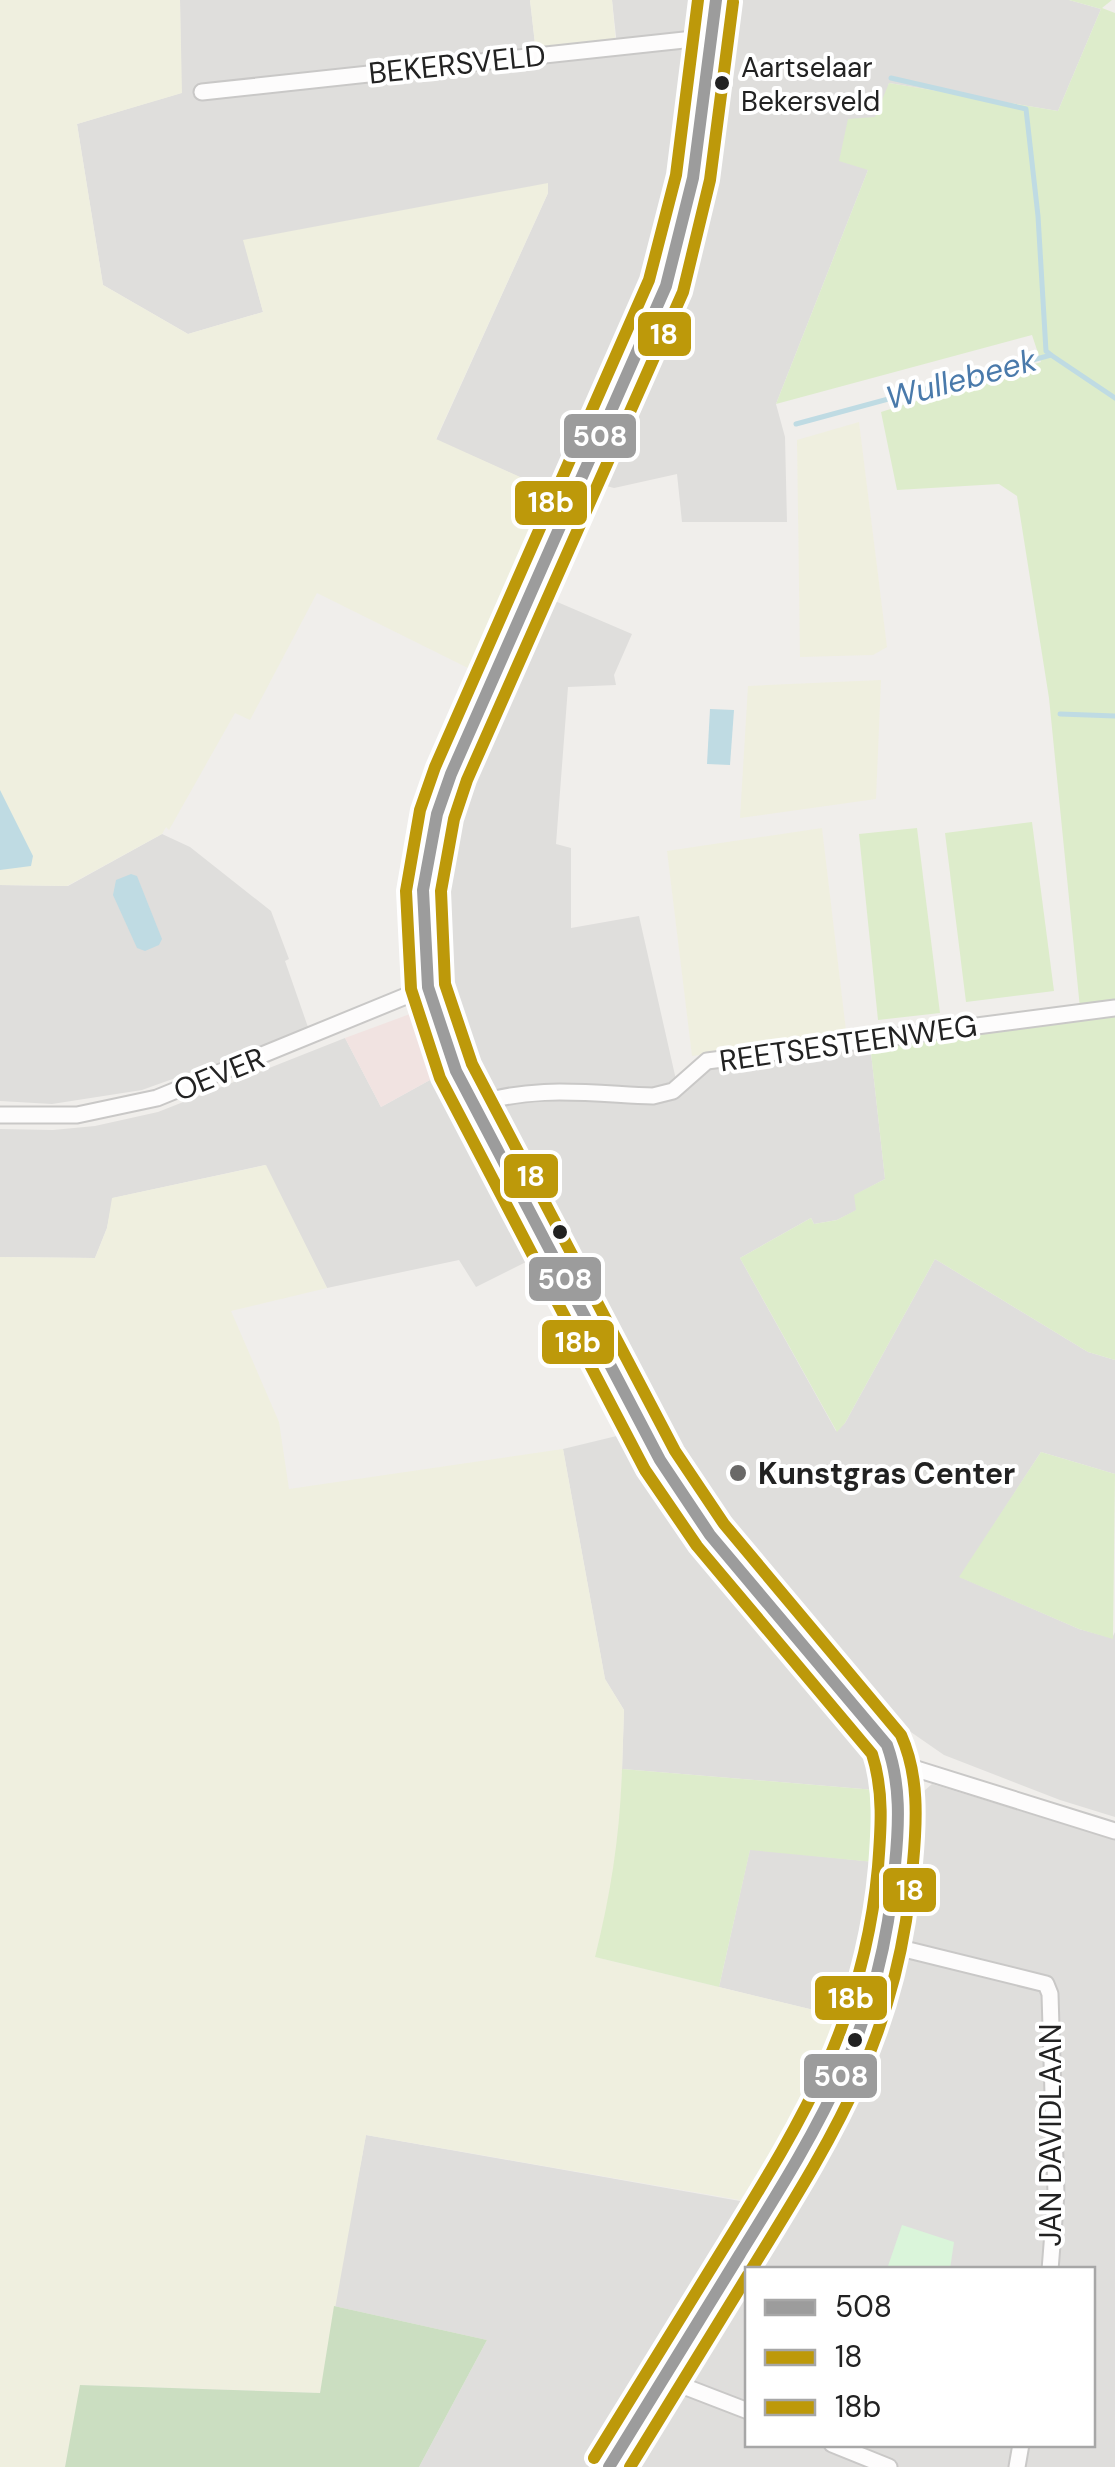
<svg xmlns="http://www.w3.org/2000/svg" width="1115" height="2467" font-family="'DM Sans',sans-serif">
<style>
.residential{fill:#dfdedc;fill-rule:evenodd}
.commercial{fill:#f1e3e1}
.farmland{fill:#efefdf}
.grass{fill:#ddeccb}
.forest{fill:#cbdec1}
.park{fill:#daf5da}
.water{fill:#bfdbe3}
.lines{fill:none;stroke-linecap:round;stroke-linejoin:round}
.stream{stroke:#bfdbe3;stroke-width:5}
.minor-casing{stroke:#c9c8c7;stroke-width:19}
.minor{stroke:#fdfcfc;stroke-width:15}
.bus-1-casing{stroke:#fff;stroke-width:20}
.bus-2-casing{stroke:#fff;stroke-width:20}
.bus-3-casing{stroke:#fff;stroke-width:20}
.bus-1{stroke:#9c9c9c;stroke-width:12}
.bus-2{stroke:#bd990a;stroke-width:12}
.bus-3{stroke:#bd990a;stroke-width:12}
.bus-dot{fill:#222;stroke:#fff;stroke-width:4}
.poi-dot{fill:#6a6968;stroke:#fff;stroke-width:4}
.labels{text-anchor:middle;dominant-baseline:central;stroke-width:8;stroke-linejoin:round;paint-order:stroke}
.bus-label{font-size:28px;fill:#222;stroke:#fff;text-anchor:start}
.street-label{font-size:30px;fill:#222;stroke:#fff}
.poi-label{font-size:30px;font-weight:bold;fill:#222;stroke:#fff;text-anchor:start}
.water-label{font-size:32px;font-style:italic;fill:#4a7aab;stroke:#fff}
.line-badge{stroke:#fff;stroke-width:4}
.badge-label{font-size:28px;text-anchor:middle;font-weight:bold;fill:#fff}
</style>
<rect width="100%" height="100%" fill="#f0eeeb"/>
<g class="residential">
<polygon points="180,0 530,0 536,53 493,59 500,68 618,55 612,0 706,0 701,65 697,66 667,232 560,495 436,440 548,193 244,241 263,312 188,334 103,285 77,124 181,93"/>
<polygon points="735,0 1069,0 1101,9 1058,111 889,83 868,170 776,404 785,437 787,522 682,522 677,474 614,488 599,484 685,266 710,167"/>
<polygon points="548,598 632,634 614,675 616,685 568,687 556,844 571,848 571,928 639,916 679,1093 715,1064 869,1035 885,1179 855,1195 857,1210 837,1220 814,1224 811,1218 740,1258 836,1431 845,1423 935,1259 1088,1352 1115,1360 1115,1474 1041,1452 960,1577 1079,1629 1112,1638 1115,1632 1115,1817 1060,1800 944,1755 892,1719 747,1549 679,1452 493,1104 455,1007 446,962 444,877 449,843 464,792"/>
<polygon points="162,834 190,847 271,911 289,959 285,961 309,1030 142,1090 52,1104 0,1101 0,885 68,886"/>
<polygon points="345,1038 381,1107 439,1075 538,1256 476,1287 459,1260 327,1288 265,1165 113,1198 107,1228 95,1258 0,1257 0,1129 53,1130 95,1126 158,1112"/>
<polygon points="629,1433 668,1501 704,1554 862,1735 876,1757 887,1791 622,1769 624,1710 605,1679 563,1449"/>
<path d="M 932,1784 L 1115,1840 L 1115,2467 L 419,2467 L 487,2340 L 334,2306 L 366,2135 L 780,2208 L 855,2087 L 887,2010 L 908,1917 L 916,1798 ZM 748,2270 L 1092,2270 L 1092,2444 L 748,2444 Z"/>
<polygon points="750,1849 884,1863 874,1950 851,2019 719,1987"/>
</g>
<polygon class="commercial" points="410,1014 439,1075 381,1107 345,1038"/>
<g class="farmland">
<polygon points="0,0 180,0 182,93 77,124 103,285 188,334 263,312 243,240 548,183 548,193 436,439 560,495 480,674 317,593 250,720 235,713 169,830 166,827 162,834 67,886 0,885"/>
<polygon points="530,0 612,0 616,44 536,53"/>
<polygon points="859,422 887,647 873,655 800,657 797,440"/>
<polygon points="881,680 876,799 740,818 748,686"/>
<polygon points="822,828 847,1039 692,1056 667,851"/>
<polygon points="266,1165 327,1288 231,1311 279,1422 289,1489 563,1449 605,1679 624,1710 620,1836 611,1893 595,1957 851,2019 817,2088 740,2200 366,2135 320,2393 81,2385 65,2467 0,2467 0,1257 95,1258 107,1228 112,1198"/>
</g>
<g class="grass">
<polygon points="1069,0 1112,0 1102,8 1115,13 1115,1360 1088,1352 935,1259 845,1423 837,1432 740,1258 811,1218 814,1224 837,1220 856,1210 854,1195 885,1179 869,1035 1080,1008 1049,698 1017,496 999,484 897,490 881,412 1041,362 1032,335 776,404 868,170 839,161 848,119 875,117 889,83 1058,111 1101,9"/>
<polygon points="1032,822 1054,991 966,1002 945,833"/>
<polygon points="917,828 940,1013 878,1020 859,834"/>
<polygon points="1041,1452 1115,1474 1113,1639 1079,1629 959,1577"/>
<path d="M 622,1769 L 887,1791 L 884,1863 L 750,1850 L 719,1987 L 595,1957 C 611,1893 620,1834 622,1769 Z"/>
</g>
<polygon class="forest" points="334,2306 487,2340 419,2467 65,2467 80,2385 320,2393"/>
<polygon class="park" points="902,2225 954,2242 950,2269 887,2269"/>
<g class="water">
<polygon points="710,709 734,710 730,765 707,764"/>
<polygon points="0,790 33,856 31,866 0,870"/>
<polygon points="131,874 137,876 162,939 159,945 145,951 137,948 113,895 116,880"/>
</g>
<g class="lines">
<g class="stream">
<polyline points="891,78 1026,109 1038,216 1046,351 1051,355"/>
<polyline points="796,424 1051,355 1115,398"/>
<polyline points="1060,714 1115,716"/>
</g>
<g class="minor-casing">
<g id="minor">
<polyline points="202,92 712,37"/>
<path d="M 473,1106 C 530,1084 594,1094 653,1096 L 673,1091 L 707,1061 L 1115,1008"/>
<polyline points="0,1115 77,1115 157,1098 428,987"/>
<polyline points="894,1762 1115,1831"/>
<polyline points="888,1945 1046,1984 1050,1994 1056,2194 1050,2270"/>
<polyline points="665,2379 748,2411"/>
<polyline points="832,2444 889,2467"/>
<path d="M 609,2467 L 814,2134 C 865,2037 889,1968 896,1858 C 899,1821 902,1781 887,1745 L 710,1535 L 660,1460 L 456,1071 L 428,987 L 423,890 L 437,814 L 451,774 L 666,286 L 693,178 L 716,0"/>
<polyline points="1017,2467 1021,2444"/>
</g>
</g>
<use href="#minor" class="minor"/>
<g class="bus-1-casing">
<path id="bus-1" d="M 609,2467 C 653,2396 696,2325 740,2254 C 823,2120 881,2027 895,1865 C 899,1824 901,1784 887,1745 L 710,1535 L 660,1460 L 456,1071 L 428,987 L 423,890 L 437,814 L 451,774 L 666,286 L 693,178 L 716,0"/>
</g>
<g class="bus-2-casing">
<g id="bus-2">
<path d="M 733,2 L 710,180 L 683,292 L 467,780 L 454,819 L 441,891 L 445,984 L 472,1064 L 675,1451 L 724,1524 L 901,1735 C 919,1775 917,1820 913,1863 C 899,2033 838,2129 751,2270"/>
<polyline points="630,2467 748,2275"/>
</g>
</g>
<g class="bus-3-casing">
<path id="bus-3" d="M 594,2458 C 638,2386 682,2315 726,2244 C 804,2117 864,2020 878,1867 C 881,1829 884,1791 872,1754 L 697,1546 L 645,1470 L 440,1078 L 411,989 L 406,891 L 420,810 L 435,767 L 649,280 L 676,175 L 698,0"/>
</g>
<use href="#bus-1" class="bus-1"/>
<use href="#bus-2" class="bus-2"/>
<use href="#bus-3" class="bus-3"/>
</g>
<g class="bus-dot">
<circle cx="722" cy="83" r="9"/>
<circle cx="560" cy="1232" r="9"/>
<circle cx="855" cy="2040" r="9"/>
</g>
<circle class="poi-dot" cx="738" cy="1473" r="10"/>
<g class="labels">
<g class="bus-label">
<text x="741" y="67">Aartselaar<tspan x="741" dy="34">Bekersveld</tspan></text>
</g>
<g class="street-label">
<text transform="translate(457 64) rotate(-6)">BEKERSVELD</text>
<text transform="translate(848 1043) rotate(-8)">REETSESTEENWEG</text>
<text transform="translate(219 1074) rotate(-22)">OEVER</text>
<text transform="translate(1050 2135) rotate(-90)">JAN DAVIDLAAN</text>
</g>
<g class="poi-label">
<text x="758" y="1473">Kunstgras Center</text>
</g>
<g class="water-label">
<text transform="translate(961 379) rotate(-15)">Wullebeek</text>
</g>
</g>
<g class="line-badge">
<rect x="636" y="310" width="57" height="48" rx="10" fill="#bd990a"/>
<rect x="562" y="412" width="76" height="48" rx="10" fill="#9c9c9c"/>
<rect x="513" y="479" width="76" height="48" rx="10" fill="#bd990a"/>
<rect x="502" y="1152" width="58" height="48" rx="10" fill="#bd990a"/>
<rect x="527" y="1255" width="76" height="48" rx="10" fill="#9c9c9c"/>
<rect x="540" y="1318" width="76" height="48" rx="10" fill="#bd990a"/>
<rect x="881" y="1866" width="57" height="48" rx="10" fill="#bd990a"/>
<rect x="813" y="1974" width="76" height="48" rx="10" fill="#bd990a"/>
<rect x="802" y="2052" width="77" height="48" rx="10" fill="#9c9c9c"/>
</g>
<g class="badge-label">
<text x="664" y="344">18</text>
<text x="600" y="446">508</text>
<text x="551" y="512">18b</text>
<text x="531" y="1186">18</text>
<text x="565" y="1289">508</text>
<text x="578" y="1352">18b</text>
<text x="910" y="1900">18</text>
<text x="851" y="2008">18b</text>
<text x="841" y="2086">508</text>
</g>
<rect x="745" y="2267" width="350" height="180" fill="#ffffff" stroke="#a7a7a7" stroke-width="2.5"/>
<rect x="765" y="2300" width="50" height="15" fill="#9c9c9c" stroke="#a7a7a7" stroke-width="2.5"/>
<text x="835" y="2317" font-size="30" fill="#222222">508</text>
<rect x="765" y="2350" width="50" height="15" fill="#bd990a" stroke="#a7a7a7" stroke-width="2.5"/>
<text x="835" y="2367" font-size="30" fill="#222222">18</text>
<rect x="765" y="2400" width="50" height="15" fill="#bd990a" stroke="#a7a7a7" stroke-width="2.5"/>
<text x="835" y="2417" font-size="30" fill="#222222">18b</text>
</svg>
